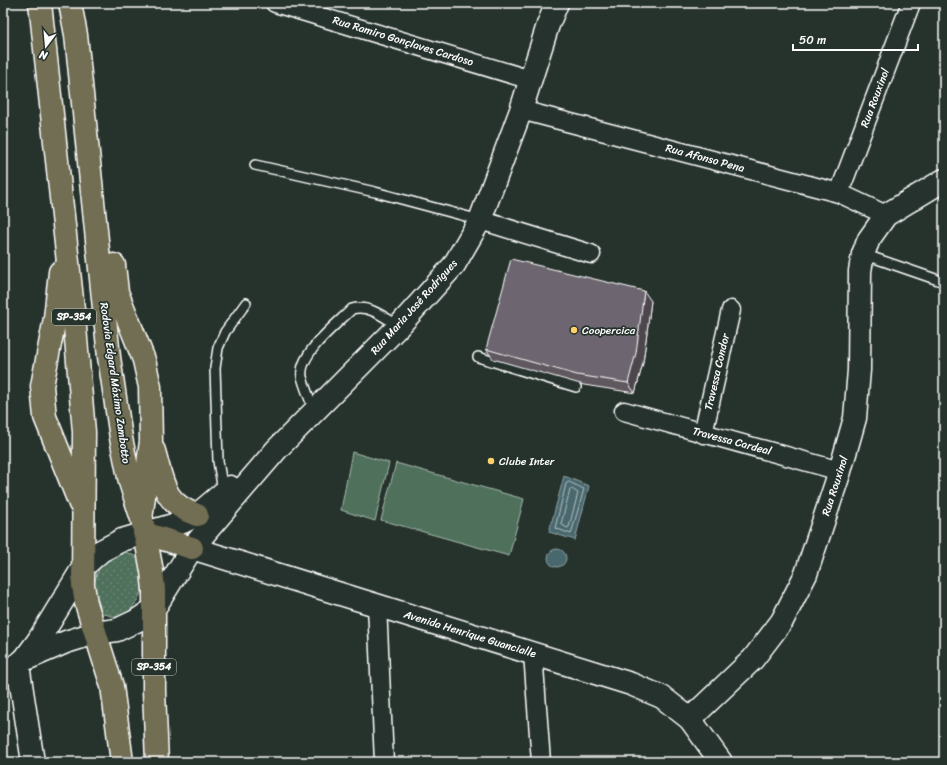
<svg xmlns="http://www.w3.org/2000/svg" width="947" height="765" font-family="Sriracha,sans-serif">
<style>
.green{fill:url(#green-dots);stroke:#a8b8ae}
.pitch{fill:#50715c;stroke:#a8b8ae}
.water{fill:#48676e;stroke:#91a4a8}
.lines{fill:none;stroke-linecap:round;stroke-linejoin:round}
.shore{stroke:#b6c2c5;stroke-width:1}
.lane-casing{stroke:#fff;stroke-width:12}
.street-casing{stroke:#fff;stroke-width:21}
.secondary-casing{stroke:#fff;stroke-width:25}
.primary-casing{stroke:#fff;stroke-width:25}
.lane{stroke:#26332d;stroke-width:9}
.street{stroke:#26332d;stroke-width:18}
.secondary{stroke:#26332d;stroke-width:22}
.primary{stroke:#726e52;stroke-width:22}
.wall{fill:#5e585f;stroke:#fff}
.shaded-wall{fill:#4c474e;stroke:#fff}
.building{fill:#6d666f;stroke:#fff}
.poi-dot{fill:#ffd166;stroke:#26332d;stroke-width:1.5}
.labels{text-anchor:middle;dominant-baseline:central;stroke-width:3.5;stroke-linejoin:round;paint-order:stroke}
.shield{fill:#26332d;stroke:#bec2c0;stroke-width:1}
.shield-label{font-size:10px;font-weight:bold;fill:#fff}
.street-label{font-size:11px;fill:#fff;stroke:#26332d}
.poi-label{font-size:11px;fill:#fff;stroke:#26332d;text-anchor:start}
</style>
<defs>
<pattern id="green-dots" width="8" height="8" patternUnits="userSpaceOnUse"><rect width="8" height="8" fill="#50715c"/><path d="M2 2h.1M6 6h.1" fill="none" stroke="#6a8674" stroke-width="1.8" stroke-linecap="round"/></pattern>
</defs>
<rect width="100%" height="100%" fill="#26332d"/>
<filter id="ink" filterUnits="userSpaceOnUse"><feTurbulence type="fractalNoise" baseFrequency=".025" numOctaves="2"/><feDisplacementMap in="SourceGraphic" scale="8" xChannelSelector="R" yChannelSelector="G"/><feConvolveMatrix kernelMatrix="1 2 1 2 8 2 1 2 1" color-interpolation-filters="sRGB"/></filter>
<g filter="url(#ink)">
<path class="green" d="M 120,551 C 143,555 141,565 145,585 C 140,595 134,609 124,615 C 120,618 113,617 108,615 C 81,607 96,571 107,554 Z"/>
<g class="pitch">
<polygon points="352,452 389,463 375,521 341,510"/>
<polygon points="396,463 524,499 509,556 381,520"/>
</g>
<g class="water">
<polygon points="564,476 589,486 575,540 549,532"/>
<circle cx="557" cy="558" r="9"/>
</g>
<g class="lines">
<g class="shore">
<polygon points="569,482 584,489 571,534 555,528 566,484"/>
<polygon points="572,489 578,493 569,527 567,528 561,524 570,490"/>
</g>
<g class="lane-casing">
<g id="lane">
<polyline points="255,165 375,192 480,220"/>
<polyline points="863,254 944,282"/>
<polyline points="478,357 576,387"/>
<path d="M 314,410 C 310,400 305,388 302,377 C 298,354 337,324 352,309 C 369,304 385,318 399,326"/>
<polyline points="223,491 218,461 215,368 218,348 225,332 246,303"/>
</g>
</g>
<g class="street-casing">
<g id="street">
<polyline points="275,3 531,80"/>
<polyline points="521,110 839,193 886,215"/>
<polyline points="839,193 911,3"/>
<polyline points="480,220 591,254"/>
<polyline points="624,411 840,471"/>
<polyline points="703,434 731,310"/>
<polyline points="377,605 384,762"/>
<polyline points="533,653 541,762"/>
</g>
</g>
<g class="secondary-casing">
<g id="secondary">
<polyline points="192,548 631,684 662,697 690,719 721,762"/>
<polyline points="24,660 38,641 84,566 101,551 122,540 183,522 197,515 230,487"/>
<polyline points="18,665 33,762"/>
<polyline points="3,674 24,660 66,642 95,633 117,630 136,621 154,609 192,548 277,449 399,326 454,265 480,220 521,110 548,25 557,3"/>
<polyline points="690,719 753,659 782,621 806,574 840,471 855,418 859,370 860,271 863,254 869,239 886,215 944,180"/>
</g>
</g>
<g class="primary-casing">
<g id="primary">
<polyline points="40,3 75,327 84,432 83,585 86,603 112,686 122,762"/>
<polyline points="70,3 76,35 109,357 121,438 130,482 142,519 152,571 154,590 154,691 157,762"/>
<polyline points="114,265 117,292 144,360 150,387 151,441 142,512"/>
<polyline points="60,272 55,318 42,386 45,417 80,504"/>
<path d="M 154,451 C 163,482 163,504 197,515"/>
<polyline points="144,533 192,548"/>
</g>
</g>
<use href="#lane" class="lane"/>
<use href="#street" class="street"/>
<use href="#secondary" class="secondary"/>
<use href="#primary" class="primary"/>
</g>
<polygon class="wall" points="651,301 643,363 635,393 584,385 493,359 486,349"/>
<polygon class="shaded-wall" points="644,291 651,301 643,363 635,393 628,383"/>
<polygon class="building" points="511,259 644,291 636,353 628,383 577,375 486,349"/>
</g>
<g class="poi-dot">
<circle cx="574" cy="330" r="4"/>
<circle cx="491" cy="461" r="4"/>
</g>
<g class="labels">
<g class="shield">
<rect x="52" y="309" width="44" height="16" rx="3"/>
<rect x="132" y="659" width="44" height="16" rx="3"/>
</g>
<g class="shield-label">
<text x="74" y="317">SP-354</text>
<text x="154" y="667">SP-354</text>
</g>
<g class="street-label">
<text transform="translate(403 41) rotate(17)">Rua Ramiro Gonçlaves Cardoso</text>
<text transform="translate(875 98) rotate(-69)">Rua Rouxinol</text>
<text transform="translate(705 158) rotate(15)">Rua Afonso Pena</text>
<text transform="translate(414 307) rotate(-48)">Rua Maria José Rodrigues</text>
<text transform="translate(717 372) rotate(-77)">Travessa Condor</text>
<text transform="translate(115 383) rotate(82)">Rodovia Edgard Máximo Zambotto</text>
<text transform="translate(732 441) rotate(15)">Travessa Cardeal</text>
<text transform="translate(835 486) rotate(-72)">Rua Rouxinol</text>
<text transform="translate(470 634) rotate(17)">Avenida Henrique Guancialle</text>
</g>
<g class="poi-label">
<text x="582" y="330">Coopercica</text>
<text x="499" y="461">Clube Inter</text>
</g>
</g>
<rect width="947" height="765" fill="none" stroke="#26332d" stroke-width="16"/>
<rect x="8" y="8" width="931" height="749" fill="none" stroke="#fff" stroke-width="1.5" filter="url(#ink)"/>
<g transform="translate(46 46) rotate(196)" stroke="#26332d" stroke-width="3" paint-order="stroke">
<path d="M0-3L7 15L0 10L-7 15Z" fill="#ffffff"/>
<text y="-6" font-size="11" font-weight="bold" text-anchor="middle" fill="#ffffff">N</text>
</g>
<path d="M793 44v6h125v-6" fill="none" stroke="#ffffff" stroke-width="2"/>
<text x="799" y="44" font-size="12" fill="#ffffff" stroke="#26332d" stroke-width="3" paint-order="stroke">50 m</text>
</svg>
